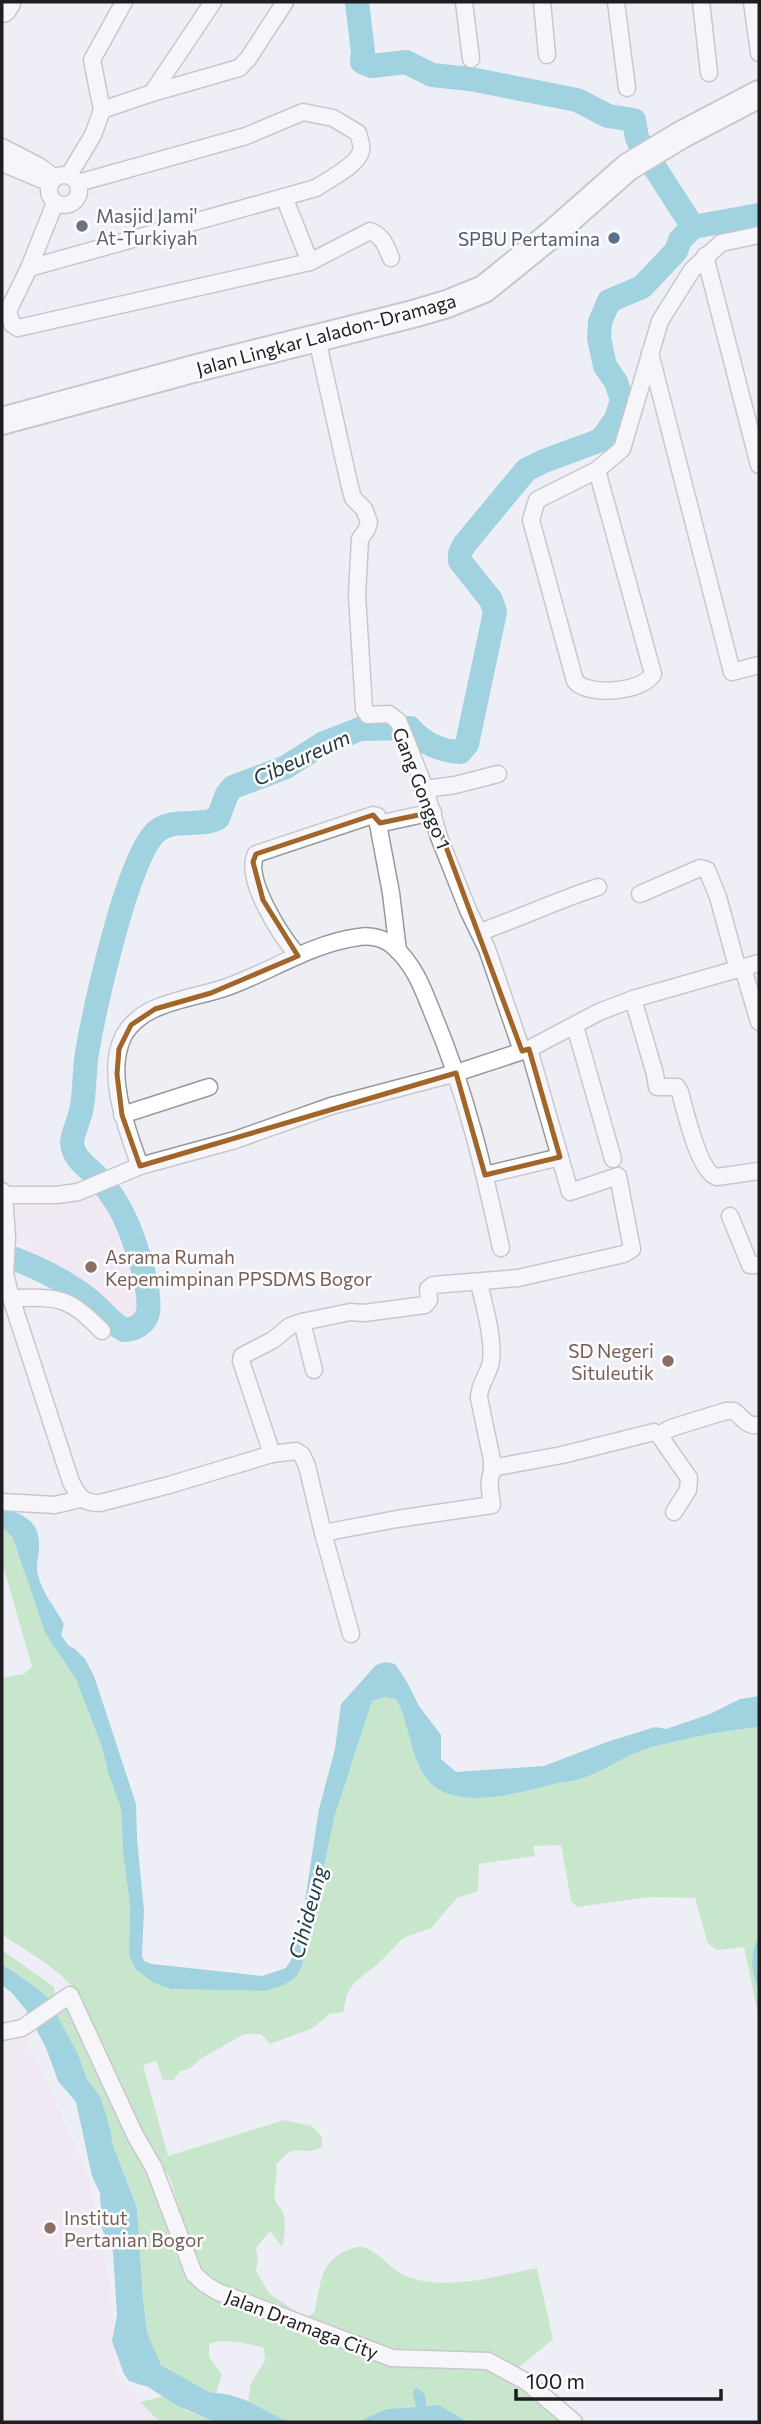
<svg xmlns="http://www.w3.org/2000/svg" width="761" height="2424" font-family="Commissioner,sans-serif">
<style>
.education{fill:#f1dfef}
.green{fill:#98dc97}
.water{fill:#40afc5}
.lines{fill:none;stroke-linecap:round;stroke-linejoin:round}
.river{stroke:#40afc5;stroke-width:24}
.street-casing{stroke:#98999f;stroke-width:19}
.primary-casing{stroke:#98999f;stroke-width:30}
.highway-casing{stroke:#98999f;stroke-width:33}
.street{stroke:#fff;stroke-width:16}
.primary{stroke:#fff;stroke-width:26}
.highway{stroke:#fff;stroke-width:30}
.marked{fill:none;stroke:#a26529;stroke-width:5;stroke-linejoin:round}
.worship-dot{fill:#6b7280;stroke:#fcfcff;stroke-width:2.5}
.service-dot{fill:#5c6f8a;stroke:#fcfcff;stroke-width:2.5}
.education-dot{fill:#8d6e63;stroke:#fcfcff;stroke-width:2.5}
.labels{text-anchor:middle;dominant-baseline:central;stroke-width:5;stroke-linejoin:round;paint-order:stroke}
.worship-label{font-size:19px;fill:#5b616d;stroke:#fcfcff;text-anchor:start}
.service-label{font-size:19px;fill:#4e5e75;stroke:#fcfcff;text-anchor:end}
.street-label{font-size:19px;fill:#1e1e20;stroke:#fcfcff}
.education-label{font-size:19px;fill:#785e54;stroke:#fcfcff;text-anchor:start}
.water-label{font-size:21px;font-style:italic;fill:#233c41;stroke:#fcfcff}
</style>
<rect width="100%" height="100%" fill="#eeeff5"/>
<g class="education">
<polygon points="103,1193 126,1236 141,1295 143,1309 141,1318 129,1326 122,1322 88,1293 33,1256 25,1246 13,1243 9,1203"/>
<polygon points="25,2037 87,2171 110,2284 117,2377 160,2422 2,2422 2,2042"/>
</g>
<g class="green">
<path d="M 2,1527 L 13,1538 L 45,1633 L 76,1679 L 102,1747 L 109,1776 L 121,1808 L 123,1852 L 130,1905 L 129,1955 L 136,1970 L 154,1983 L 169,1989 L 265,1991 L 284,1985 L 297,1976 L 302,1966 L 314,1916 L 334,1818 L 372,1701 L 384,1697 L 396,1699 C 411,1725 410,1767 434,1786 C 462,1810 522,1792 554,1784 C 562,1782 572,1782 580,1779 C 604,1772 625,1755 649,1748 C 685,1738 722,1731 759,1727 L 759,1936 C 746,1959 755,1969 759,1991 C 761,2000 759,2010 759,2019 L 744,1947 L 717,1950 L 708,1944 L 695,1898 L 649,1897 L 577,1907 L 571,1901 L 561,1845 L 533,1846 L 535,1856 L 479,1864 L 478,1891 L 457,1898 L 431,1928 L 403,1938 L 379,1963 L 355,1982 L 347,1994 L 343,2012 L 329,2014 L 313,2028 L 270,2044 L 261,2034 L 244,2034 L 202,2058 L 189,2069 L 180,2071 L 174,2080 L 163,2080 L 156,2061 L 143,2065 L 168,2156 L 284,2120 L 312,2126 L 322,2137 L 322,2147 C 298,2159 299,2138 276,2165 C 278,2178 273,2187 275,2199 C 276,2205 281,2207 283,2213 C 286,2223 285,2238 282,2247 L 270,2231 L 256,2248 L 258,2260 L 256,2271 L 270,2294 L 306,2318 L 314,2313 C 321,2285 319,2261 348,2250 C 354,2247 362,2245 368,2249 C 383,2256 392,2271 408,2277 C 450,2291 495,2276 537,2268 L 553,2339 L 517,2369 L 495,2357 L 471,2354 L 407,2354 L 386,2349 L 216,2283 L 201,2270 L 187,2236 L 170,2178 L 146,2143 L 70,1984 C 49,1962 26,1952 2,1934 L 2,1678 L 24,1674 L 32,1667 L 2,1562 Z"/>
<polygon points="2,1950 54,1987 55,1997 49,2002 37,1988 2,1964"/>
<path d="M 62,2007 L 70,2007 C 100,2069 130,2131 157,2195 C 167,2219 172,2253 186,2274 C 201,2295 365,2361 394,2365 C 426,2369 466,2362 495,2372 C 517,2379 545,2407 563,2422 L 468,2422 L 439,2405 L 426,2406 L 414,2392 L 417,2407 L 387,2409 L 357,2422 L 288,2422 L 248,2401 L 251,2383 L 265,2361 L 264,2348 C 248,2344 225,2337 209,2344 L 209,2357 L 222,2375 L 216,2393 L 209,2392 L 161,2365 L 147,2332 L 143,2299 L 137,2206 L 112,2143 L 111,2131 L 100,2096 L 87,2079 L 78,2054 L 56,2014 Z"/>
<polygon points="164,2396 187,2411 215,2422 160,2422 140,2402"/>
</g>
<g class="water">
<path d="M 2,1507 C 23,1515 40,1520 39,1547 C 39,1556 35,1566 38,1575 C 42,1593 55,1607 64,1624 L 61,1635 L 68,1645 L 75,1649 L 85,1659 L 94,1676 L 136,1804 L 137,1839 L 144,1910 L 142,1956 L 144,1961 L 152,1964 L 262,1976 L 286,1968 L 292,1958 L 302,1921 L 319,1809 L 335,1749 L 341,1704 L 376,1665 L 386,1662 L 395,1664 L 407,1682 L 419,1706 L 441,1735 L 441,1759 L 456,1772 L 544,1766 L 607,1742 L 655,1727 L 666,1729 L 710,1714 L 740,1699 L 759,1696 L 759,1727 C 722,1731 685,1738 649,1748 C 625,1755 604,1772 580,1779 C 572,1782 562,1782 554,1784 C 522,1792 463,1810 434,1786 C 410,1767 411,1725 396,1699 L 384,1697 L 372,1701 L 334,1818 L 314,1916 L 302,1966 L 297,1976 L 284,1985 L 265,1991 L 170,1989 L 154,1983 L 136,1970 L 129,1955 L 130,1905 L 123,1852 L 121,1808 L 109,1776 L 102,1747 L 76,1679 L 45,1633 L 13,1538 L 2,1527 Z"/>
<path d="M 759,1936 L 759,1990 C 751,1972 749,1953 759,1936 Z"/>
<polygon points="2,1964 37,1988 47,1997 78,2054 87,2079 100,2096 111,2131 112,2143 137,2207 143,2299 147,2332 161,2365 209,2392 230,2395 248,2401 288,2422 215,2422 178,2406 148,2387 129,2381 124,2374 112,2341 117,2315 113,2252 102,2229 100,2193 92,2176 76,2102 58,2081 46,2048 26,2010 12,1993 2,1985"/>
<path d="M 416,2388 C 426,2392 426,2397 426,2406 L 439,2405 L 468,2422 L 357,2422 L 387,2409 L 416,2407 L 413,2392 Z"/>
</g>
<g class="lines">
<g class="river">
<polyline points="357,2 363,52 362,62 372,66 406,62 432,75 470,79 577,100 608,116 634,120 637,138 642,148 693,227"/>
<path d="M 2,1254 C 33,1265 65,1280 91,1301 C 102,1310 111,1323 124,1330 C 134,1330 146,1324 148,1312 C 152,1287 131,1227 118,1205 C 113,1197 106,1187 99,1179 C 89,1167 73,1160 72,1142 C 72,1135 81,1116 82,1106 C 85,1089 84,1071 87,1053 C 94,1012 128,854 157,831 C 174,817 200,828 218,818 L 227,794 L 233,787 L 286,767 L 322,744 L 360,729 L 410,728 C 423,743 441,751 460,752 L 467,744 L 495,612 L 491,600 L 460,561 L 460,553 L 464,545 L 526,470 L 544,461 L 601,440 L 616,419 L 622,400 L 616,382 L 605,366 L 599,338 L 600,322 L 609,301 L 642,287 L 676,251 L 680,240 L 693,227 L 759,215"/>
</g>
<g class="street-casing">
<g id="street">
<polyline points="464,2 471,59"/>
<polyline points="542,2 547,55"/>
<polyline points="616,2 627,88"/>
<polyline points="701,2 709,73"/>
<polyline points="752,2 759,53"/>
<polyline points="152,93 213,2"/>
<polyline points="102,110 92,60 124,2"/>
<polyline points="2,147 39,166 55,178"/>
<polyline points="2,163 50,183"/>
<circle cx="64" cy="190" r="15"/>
<polyline points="69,175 93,135 102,110 152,93 239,68 248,59 285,2"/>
<polyline points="284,197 310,262"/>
<path d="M 55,203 L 29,268 L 8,311 L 12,324 L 18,328 L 310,262 L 370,231 C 383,236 386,246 391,258"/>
<polyline points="705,256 759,465"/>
<path d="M 29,268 L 316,188 C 328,180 358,165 361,151 C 363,146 359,138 358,133 L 333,118 L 303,112 L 246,136 L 78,183"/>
<polyline points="317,339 349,483 353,498 364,509 369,522 367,529 360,539 357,595 364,709 368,715 389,714 398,721 404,735 425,789 439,837 468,910 487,949 522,1051"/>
<polyline points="650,353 732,672 759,665"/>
<path d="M 597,470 L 653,674 C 643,692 588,697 575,681 L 531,520 L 537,500 L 597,470 L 622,449 L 660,321 L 692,270 L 721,243 L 759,235"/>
<polyline points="425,789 455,785 498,774"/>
<polyline points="378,824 391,893 398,951"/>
<polyline points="640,894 700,868 707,870 718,897 738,970"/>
<path d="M 480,932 C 520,918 558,900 598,887"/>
<path d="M 298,956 C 282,937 243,879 256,854 L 373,815 L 377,816 L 378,824 L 433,812"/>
<polyline points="743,968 759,1022"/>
<path d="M 633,999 L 655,1074 L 657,1087 L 677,1087 L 680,1092 C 685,1110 699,1173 717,1177 L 759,1171"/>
<polyline points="575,1026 613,1159"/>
<polyline points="122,1115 209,1087"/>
<path d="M 140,1166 C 127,1129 105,1075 123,1037 C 129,1025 142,1014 154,1009 C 178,998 206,995 230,986 C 273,970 313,943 359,937 C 370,935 384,938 393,946 C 416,966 424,992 435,1019 C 466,1093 484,1170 501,1248"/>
<polyline points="485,1175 560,1157"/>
<polyline points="2,1191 4,1195 56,1195 78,1192 140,1166 235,1140 331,1106 456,1073 529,1049 599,1012 633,999 759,963"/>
<path d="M 4,1195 L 7,1238 L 5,1274 L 11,1298 L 71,1482 C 79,1497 82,1503 100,1503 L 169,1485 L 272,1454 L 296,1451 L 302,1455 L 307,1466 L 323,1533 L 351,1634"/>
<polyline points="730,1216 750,1265 759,1265"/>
<path d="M 479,1283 C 484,1305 494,1339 491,1361 C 489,1375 479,1383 479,1398 L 492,1460 L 492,1470"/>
<path d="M 11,1298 C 60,1297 67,1296 102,1331"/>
<polyline points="302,1322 314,1370"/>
<polyline points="659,1435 689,1478 688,1490 674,1512"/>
<polyline points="272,1454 241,1361 242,1356 273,1340 290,1326 302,1322 350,1312 364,1313 425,1305 429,1300 428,1289 433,1285 518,1278 624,1254 632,1249 618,1176 570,1192 529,1049"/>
<polyline points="2,1502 55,1505 80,1499"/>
<path d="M 323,1533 L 397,1519 L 492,1505 C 491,1493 485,1475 497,1467 L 562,1455 L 654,1432 L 659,1435 L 671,1428 L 726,1411 L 734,1411 C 743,1418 747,1427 759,1425"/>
<polyline points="2,2032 22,2028 70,1995 135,2135 154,2168 194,2274 205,2284 218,2292 392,2358 488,2361 527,2382 574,2422"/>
</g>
</g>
<g class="primary-casing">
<polyline id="primary" points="2,421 193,369 413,314 447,304 484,289 552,234 628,167 681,135 759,94"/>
</g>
<g class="highway-casing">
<polyline id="highway" points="2,7 5,2"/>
</g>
<use href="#street" class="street"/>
<use href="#primary" class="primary"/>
<use href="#highway" class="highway"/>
</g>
<path d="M0 0H761V2424H0ZM 433,812 L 522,1051 L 529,1049 L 560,1157 L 485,1175 L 456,1073 L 140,1166 L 122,1115 L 117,1074 L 119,1049 L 131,1025 L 155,1009 L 211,993 L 298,956 L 263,900 L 253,862 L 256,854 L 373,815 L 380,823 Z" fill="#eeeff5" fill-opacity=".55" fill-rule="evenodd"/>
<path class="marked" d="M 433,812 L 522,1051 L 529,1049 L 560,1157 L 485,1175 L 456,1073 L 140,1166 L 122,1115 L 117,1074 L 119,1049 L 131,1025 L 155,1009 L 211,993 L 298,956 L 263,900 L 253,862 L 256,854 L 373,815 L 380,823 Z"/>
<circle class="worship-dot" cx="82" cy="226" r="7"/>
<circle class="service-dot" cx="614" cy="238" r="7"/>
<g class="education-dot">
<circle cx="91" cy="1267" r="7"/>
<circle cx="668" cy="1361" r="7"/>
<circle cx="50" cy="2228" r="7"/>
</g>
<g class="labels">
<g class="worship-label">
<text x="96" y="215">Masjid Jami'<tspan x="96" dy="22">At-Turkiyah</tspan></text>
</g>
<g class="service-label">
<text x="600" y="238">SPBU Pertamina</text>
</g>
<g class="street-label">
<text transform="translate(326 334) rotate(-15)">Jalan Lingkar Laladon-Dramaga</text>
<text transform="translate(422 788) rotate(69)">Gang Gonggo 1</text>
<text transform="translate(302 2324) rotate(21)">Jalan Dramaga City</text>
</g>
<g class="education-label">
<text x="105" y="1256">Asrama Rumah<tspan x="105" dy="22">Kepemimpinan PPSDMS Bogor</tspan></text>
<text x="654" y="1350" text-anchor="end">SD Negeri<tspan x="654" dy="22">Situleutik</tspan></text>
<text x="64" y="2217">Institut<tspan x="64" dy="22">Pertanian Bogor</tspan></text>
</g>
<g class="water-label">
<text transform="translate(301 757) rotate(-25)">Cibeureum</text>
<text transform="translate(307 1912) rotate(-75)">Cihideung</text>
</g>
</g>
<rect width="761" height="2424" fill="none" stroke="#1e1e20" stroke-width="7"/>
<path d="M516 2389v10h205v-10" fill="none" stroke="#1e1e20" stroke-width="3.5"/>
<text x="526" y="2389" font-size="21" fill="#1e1e20" stroke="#fcfcff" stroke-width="5" paint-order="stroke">100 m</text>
</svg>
